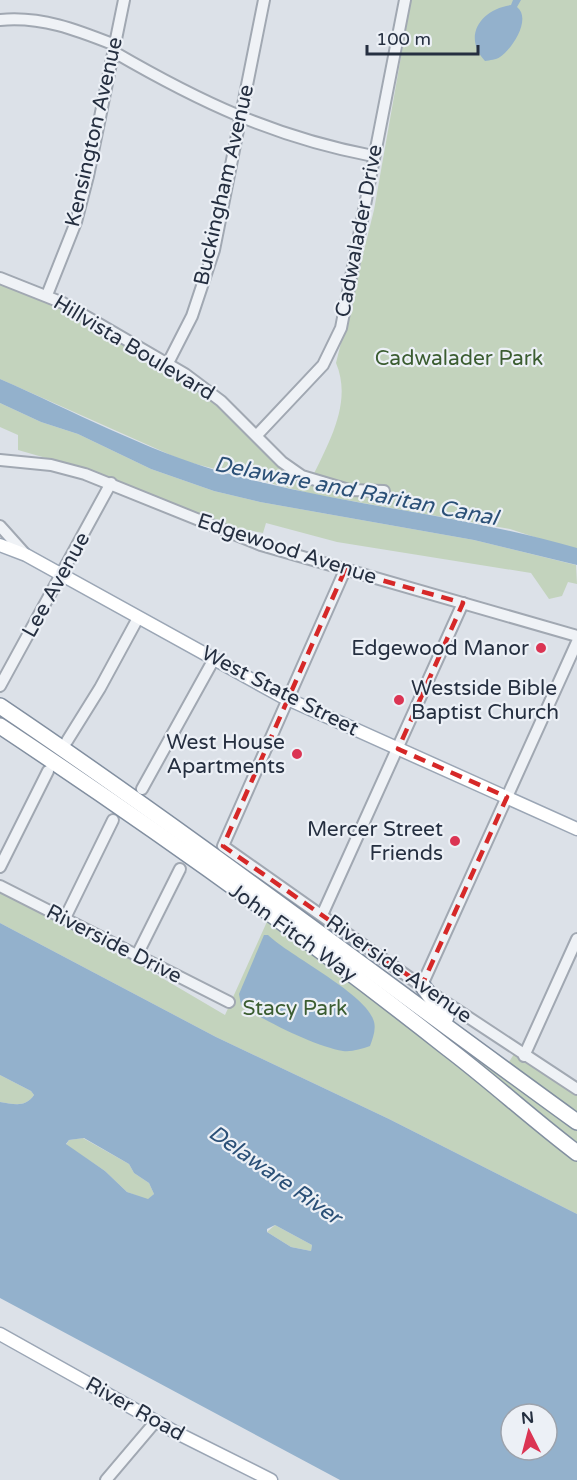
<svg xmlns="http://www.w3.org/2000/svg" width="577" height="1480" font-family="'Varela Round',sans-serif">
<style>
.green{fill:#c3d3bd}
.water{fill:#93b1cc;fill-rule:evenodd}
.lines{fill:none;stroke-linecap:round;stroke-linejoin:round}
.minor-casing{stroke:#a1a8b2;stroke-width:14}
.major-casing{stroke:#9ba6b5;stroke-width:15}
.highway-casing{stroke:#828fa0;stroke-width:18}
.minor{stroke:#eff2f6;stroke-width:10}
.major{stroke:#fff;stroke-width:12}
.highway{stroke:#fff;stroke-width:15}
.marked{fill:none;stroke:#d62828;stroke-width:4.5;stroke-dasharray:12 8;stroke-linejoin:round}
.poi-dot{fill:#db3453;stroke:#ecf0f6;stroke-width:2}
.labels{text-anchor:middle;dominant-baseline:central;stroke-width:4.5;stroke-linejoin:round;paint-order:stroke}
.street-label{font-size:21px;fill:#252f40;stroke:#ecf0f6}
.park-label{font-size:21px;fill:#3b5d31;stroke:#ecf0f6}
.poi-label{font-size:21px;fill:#252f40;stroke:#ecf0f6;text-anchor:end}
.water-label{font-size:22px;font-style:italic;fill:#2b5077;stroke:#ecf0f6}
</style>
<rect width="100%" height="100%" fill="#dce1e8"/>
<g class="green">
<path d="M 411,0 L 577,0 L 577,551 L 510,529 L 312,494 L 184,461 L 0,379 L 0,278 L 41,290 L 182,371 L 311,480 C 328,444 353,403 336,363 L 374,210 Z"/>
<polygon points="0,403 41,422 78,434 151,469 214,491 260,502 474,540 576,565 577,584 568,582 562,596 549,599 531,573 337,542 266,523 263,533 213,523 88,470 18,450 18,435 0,427"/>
<polygon points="89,776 132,802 577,1131 577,1145"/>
<polygon points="0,891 106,945 225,1015 270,915 577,1152 577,1214 389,1119 216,1037 0,923"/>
<polygon points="514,1054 577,1095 577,1114 509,1062"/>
<path d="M 0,1075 L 31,1091 L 34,1095 C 25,1108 14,1104 0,1102 Z"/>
<polygon points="83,1138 129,1164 134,1173 149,1183 154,1194 148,1200 127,1192 105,1171 66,1145 69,1140"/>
<polygon points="275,1225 312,1245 311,1251 291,1247 267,1232"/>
</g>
<g class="water">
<path d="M 513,0 L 521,0 L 517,7 C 532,19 512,49 500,57 C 496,60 490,60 485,61 C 462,36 481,9 511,5 Z"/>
<path d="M 0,379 C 73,411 145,450 222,472 C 339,505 460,514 577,548 L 577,565 L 474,540 L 260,502 L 214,491 L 151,469 L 78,434 L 41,422 L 0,403 Z"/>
<path d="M 0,923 L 216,1037 L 389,1119 L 577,1214 L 577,1480 L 340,1480 L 0,1298 L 0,1102 C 14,1104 25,1108 34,1095 L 31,1091 L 0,1075 ZM 84,1138 L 129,1164 L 134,1173 L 149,1183 L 154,1194 L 148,1199 L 127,1192 L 105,1171 L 66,1144 L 69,1140 ZM 275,1225 L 312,1245 L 311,1251 L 291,1247 L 267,1232 L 267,1229 ZM 511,1414 L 547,1414 L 547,1450 L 511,1450 Z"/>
<path d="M 264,935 L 268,935 C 290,956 364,993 373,1019 C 377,1028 373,1037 370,1046 C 361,1049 352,1052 343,1051 C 317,1047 262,1020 241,1005 L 239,994 Z"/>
</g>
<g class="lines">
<g class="minor-casing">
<g id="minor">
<path d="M 0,20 C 42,16 77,30 115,45"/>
<path d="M 114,52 C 200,102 274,137 373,156"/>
<polyline points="0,278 63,303 185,374 221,401 282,462 302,476 349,490 384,491"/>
<polyline points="47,295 76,222 88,176 124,0"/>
<polyline points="168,363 192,316 214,250 264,0"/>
<polyline points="257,435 323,365 341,328 405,0"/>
<polyline points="0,460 51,465 85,474 261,545 577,636"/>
<polyline points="0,526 26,555"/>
<polyline points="345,570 223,846 430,992 577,1089"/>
<polyline points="0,686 111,483"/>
<polyline points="67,741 100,688 138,618"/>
<polyline points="142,789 214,659"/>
<polyline points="0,867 48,771"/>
<polyline points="0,886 229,1002"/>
<polyline points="322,915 463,603"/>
<polyline points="65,918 113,820"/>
<polyline points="137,955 180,869"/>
<polyline points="422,985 577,642"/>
<polyline points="524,1056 577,939"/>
<polyline points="106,1480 156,1421"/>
</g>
</g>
<g class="major-casing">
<g id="major">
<polyline points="0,545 26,555 281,696 577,829"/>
<polyline points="0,1334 175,1432 271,1480"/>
</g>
</g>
<g class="highway-casing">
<g id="highway">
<path d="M 0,706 C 197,839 385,983 577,1122"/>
<path d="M 0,726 C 152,827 303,934 446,1047 C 491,1081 532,1119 577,1153"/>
<polyline points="422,985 446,1017"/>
</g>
</g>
<use href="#minor" class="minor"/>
<use href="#major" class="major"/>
<use href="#highway" class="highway"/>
</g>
<path class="marked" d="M 345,570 L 463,603 L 398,749 L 507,797 L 422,985 L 223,846 Z"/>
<g class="poi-dot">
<circle cx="541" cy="648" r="6"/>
<circle cx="399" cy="700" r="6"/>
<circle cx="297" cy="754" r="6"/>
<circle cx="455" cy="841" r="6"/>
</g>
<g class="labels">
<g class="street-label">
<text transform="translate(94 132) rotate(-77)">Kensington Avenue</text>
<text transform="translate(224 185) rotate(-77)">Buckingham Avenue</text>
<text transform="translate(359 231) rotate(-79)">Cadwalader Drive</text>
<text transform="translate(134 348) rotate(31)">Hillvista Boulevard</text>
<text transform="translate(287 549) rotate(18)">Edgewood Avenue</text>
<text transform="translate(56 585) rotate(-61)">Lee Avenue</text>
<text transform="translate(280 691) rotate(27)">West State Street</text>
<text transform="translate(293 933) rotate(36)">John Fitch Way</text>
<text transform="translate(114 944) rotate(27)">Riverside Drive</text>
<text transform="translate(399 969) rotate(35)">Riverside Avenue</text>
<text transform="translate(135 1409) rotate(29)">River Road</text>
</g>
<g class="park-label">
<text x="459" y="358">Cadwalader Park</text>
<text x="295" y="1008">Stacy Park</text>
</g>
<g class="poi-label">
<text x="529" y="648">Edgewood Manor</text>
<text x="411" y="688" text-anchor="start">Westside Bible<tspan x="411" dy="24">Baptist Church</tspan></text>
<text x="285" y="742">West House<tspan x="285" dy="24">Apartments</tspan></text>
<text x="443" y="829">Mercer Street<tspan x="443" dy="24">Friends</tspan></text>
</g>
<g class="water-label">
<text transform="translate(356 491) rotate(11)">Delaware and Raritan Canal</text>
<text transform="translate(275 1175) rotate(35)">Delaware River</text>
</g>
</g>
<g transform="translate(529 1432) rotate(354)"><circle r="28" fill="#ecf0f6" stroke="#9ca3ad" stroke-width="1.5"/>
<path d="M0-4.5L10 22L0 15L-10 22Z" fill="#db3453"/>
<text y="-9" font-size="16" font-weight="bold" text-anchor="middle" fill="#252f40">N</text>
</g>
<path d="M367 45v9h111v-9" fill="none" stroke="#252f40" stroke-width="3"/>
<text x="376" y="45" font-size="18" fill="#252f40" stroke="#ecf0f6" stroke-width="4.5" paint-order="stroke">100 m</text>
</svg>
